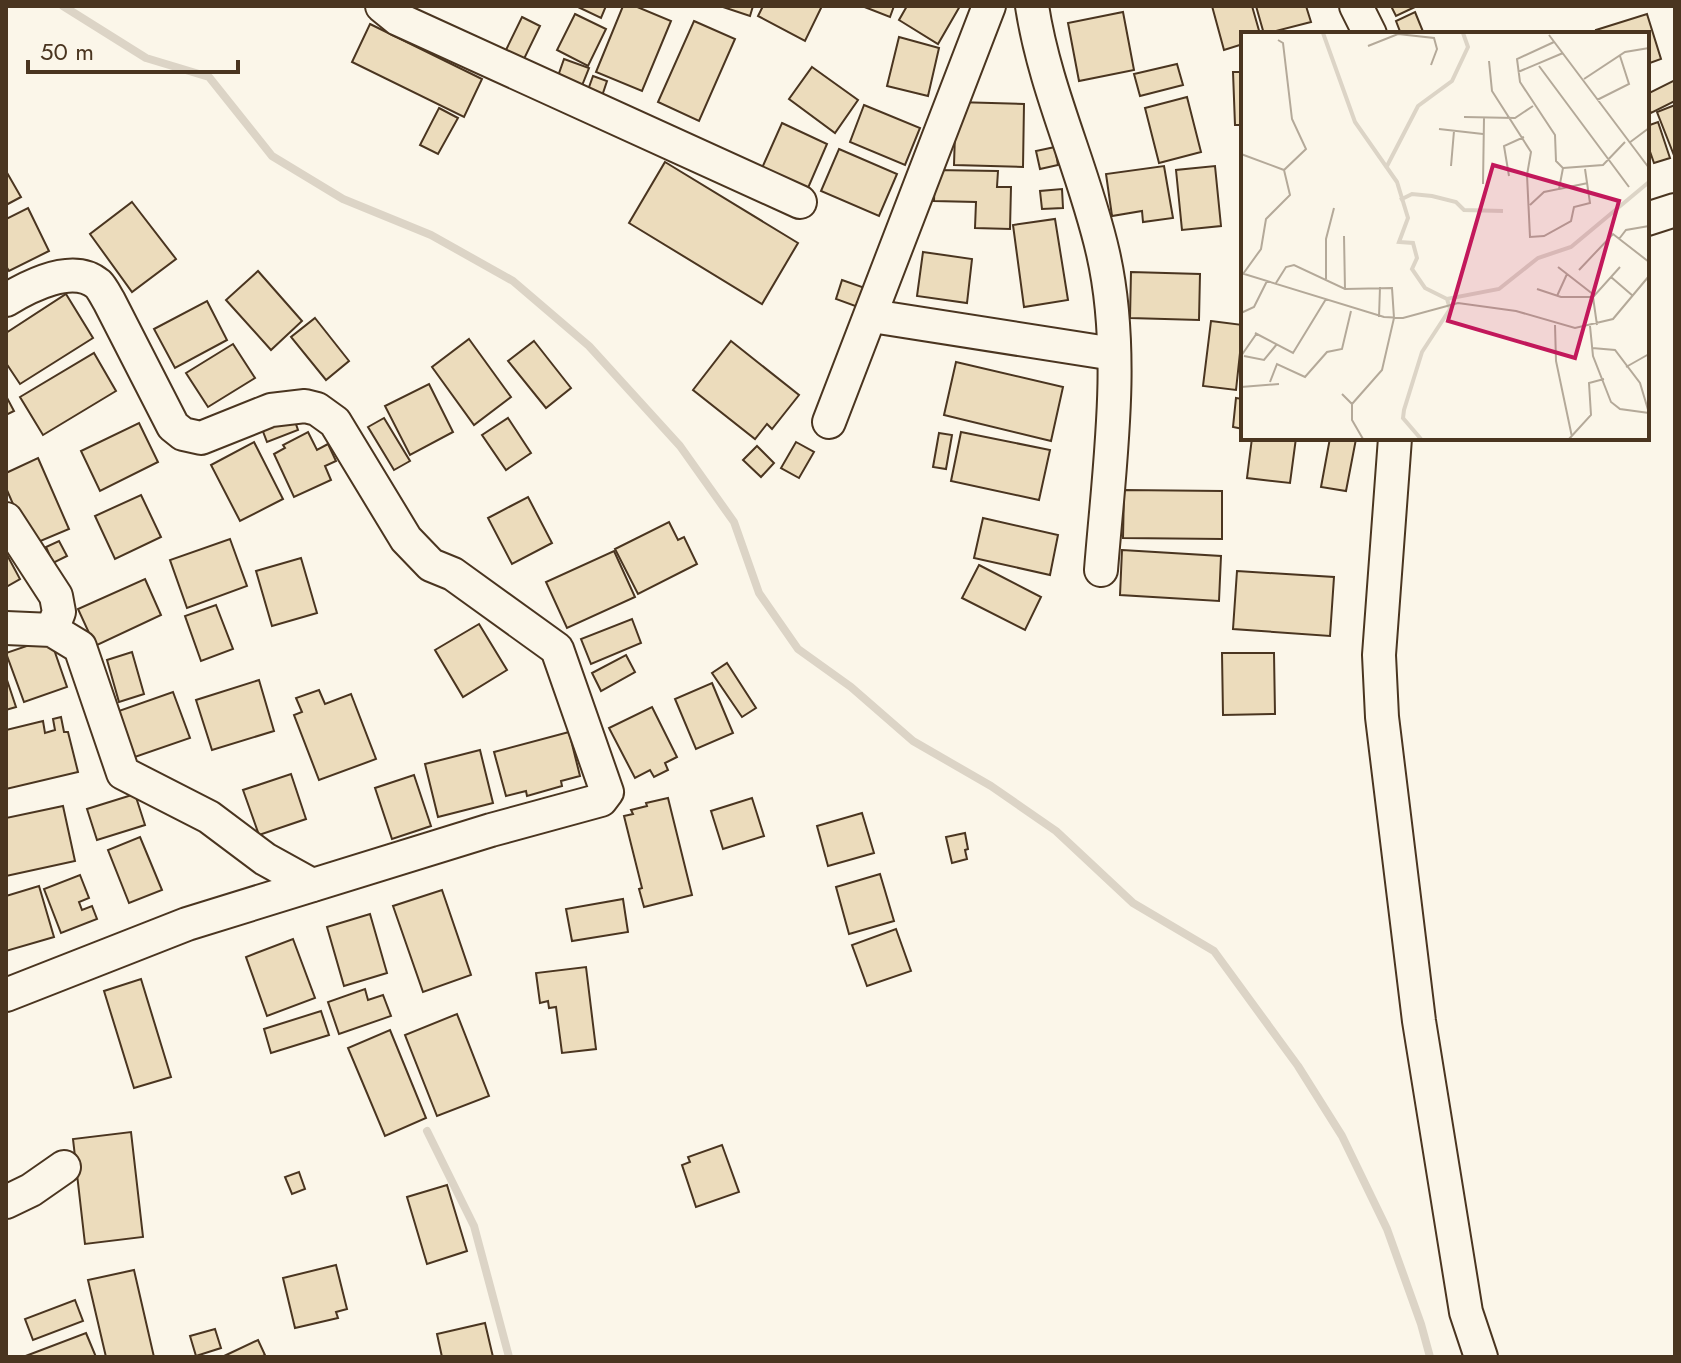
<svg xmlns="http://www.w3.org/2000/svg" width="1681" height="1363" font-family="Jost,sans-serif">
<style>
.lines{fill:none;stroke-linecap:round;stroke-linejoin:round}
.stream{stroke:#dcd4c6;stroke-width:8}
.building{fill:#ecdcbc;stroke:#4a3520;stroke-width:2}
.minor-casing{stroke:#4a3520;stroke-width:36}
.minor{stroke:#fbf6e9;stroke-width:32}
.inset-river{fill:none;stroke:#dcd4c6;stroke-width:4}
.inset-road{fill:none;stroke:#b4a999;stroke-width:2}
.view{fill:#c2185b;fill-opacity:0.15;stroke:#c2185b;stroke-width:4}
.inset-edge{fill:none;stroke:#4a3520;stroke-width:4}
</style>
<rect width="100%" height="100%" fill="#fbf6e9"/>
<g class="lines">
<g class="stream">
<polyline points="63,6 146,58 209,77 272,156 343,199 431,235 513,281 589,346 680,446 734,522 759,593 798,649 851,687 913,741 991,786 1056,831 1133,903 1214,951 1298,1066 1342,1136 1387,1229 1421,1324 1430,1357"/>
<polyline points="427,1131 474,1226 509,1357"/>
</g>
</g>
<g class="building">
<polygon points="576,6 606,6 601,18"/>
<polygon points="623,6 635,6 671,21 642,91 596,72"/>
<polygon points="720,6 753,6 750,16"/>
<polygon points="763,6 822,6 805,41 758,16"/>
<polygon points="862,6 894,6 890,17"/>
<polygon points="907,6 960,6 938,44 899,20"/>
<polygon points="1212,6 1252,6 1260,34 1243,34 1243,44 1224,50"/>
<polygon points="1256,6 1306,6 1311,22 1264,34"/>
<polygon points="1391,6 1417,6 1396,16"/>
<polygon points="1123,12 1134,70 1079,81 1068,23"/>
<polygon points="1415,12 1424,34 1401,34 1396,21"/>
<polygon points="575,14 606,29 588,66 557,50"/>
<polygon points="1647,14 1661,59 1647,64 1647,34 1597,34 1596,30"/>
<polygon points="522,17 540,26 522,63 504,54"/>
<polygon points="694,21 735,39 699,121 658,102"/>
<polygon points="370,24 482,79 464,117 352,62"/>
<polygon points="899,37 939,48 928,96 887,86"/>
<polygon points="564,59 589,68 581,88 557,79"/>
<polygon points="1177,64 1183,85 1140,96 1134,74"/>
<polygon points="812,67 858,100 835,133 789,99"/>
<polygon points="1233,72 1243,72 1243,125 1235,125"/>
<polygon points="593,76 607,81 602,96 588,90"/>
<polygon points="1675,80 1675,101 1651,113 1647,105 1647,94"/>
<polygon points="1187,97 1201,152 1159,163 1145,108"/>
<polygon points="956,102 1024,104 1023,167 954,165"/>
<polygon points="864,105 920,128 905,165 850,142"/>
<polygon points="1675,105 1675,158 1657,112"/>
<polygon points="439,108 458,118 438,154 420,145"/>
<polygon points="1658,122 1670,158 1654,163 1647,143 1647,126"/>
<polygon points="782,123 827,144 808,188 762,168"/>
<polygon points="1055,147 1058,165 1040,169 1036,151"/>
<polygon points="839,149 897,174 879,216 821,191"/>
<polygon points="665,162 798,243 762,304 629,223"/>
<polygon points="1164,166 1173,218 1143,222 1142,211 1112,216 1106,174"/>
<polygon points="1215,166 1221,226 1182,230 1176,170"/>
<polygon points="935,170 998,171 997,187 1011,187 1010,229 975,228 976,202 934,201"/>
<polygon points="6,171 21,197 6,205"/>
<polygon points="1062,189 1063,208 1042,209 1040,191"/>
<polygon points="132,202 176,259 132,292 90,234"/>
<polygon points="28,208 49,251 9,271 6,266 6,219"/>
<polygon points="1055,219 1068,300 1024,307 1013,225"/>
<polygon points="923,252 972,259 967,303 917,296"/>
<polygon points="258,271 302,321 271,350 226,300"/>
<polygon points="1131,272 1200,274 1199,320 1130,318"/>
<polygon points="842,280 865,288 858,307 836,299"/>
<polygon points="66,294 93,338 20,384 6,363 6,333"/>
<polygon points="207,301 227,340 175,368 154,329"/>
<polygon points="315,318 349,361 326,380 291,337"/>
<polygon points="1211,321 1243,325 1236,390 1203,386"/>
<polygon points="469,339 511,397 474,425 432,367"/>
<polygon points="534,341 571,388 546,408 508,361"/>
<polygon points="731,341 799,395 772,429 767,424 755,439 693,390"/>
<polygon points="233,344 255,378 208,407 186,373"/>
<polygon points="94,353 116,391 43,435 20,397"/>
<polygon points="956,362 1063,387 1051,441 944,415"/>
<polygon points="429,384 453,432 410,455 385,406"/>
<polygon points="6,396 14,411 6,415"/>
<polygon points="1236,398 1243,399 1243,429 1233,427"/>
<polygon points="291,410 298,430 267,442 259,421"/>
<polygon points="384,418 410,461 394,470 368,427"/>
<polygon points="508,418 531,453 506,470 482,435"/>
<polygon points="139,423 158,462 100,491 81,451"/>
<polygon points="308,432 317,450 328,444 336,461 325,466 331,480 294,497 274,454 285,448 283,445"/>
<polygon points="961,432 1050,450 1039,500 951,481"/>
<polygon points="939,433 952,435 946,469 933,467"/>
<polygon points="1252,438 1296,438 1290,483 1247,478"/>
<polygon points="1330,438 1356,439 1346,491 1321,487"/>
<polygon points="254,442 283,499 240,521 211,465"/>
<polygon points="796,442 814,452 799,478 781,468"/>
<polygon points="757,446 774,463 761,477 743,460"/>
<polygon points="38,458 69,529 31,545 6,488 6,473"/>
<polygon points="1124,490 1222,491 1222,539 1123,538"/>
<polygon points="141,495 161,537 115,559 95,516"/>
<polygon points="528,497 552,543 512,564 488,518"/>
<polygon points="983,518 1058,535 1050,575 974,558"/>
<polygon points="669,522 678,540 684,537 697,564 638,594 615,549"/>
<polygon points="230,539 247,586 187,608 170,560"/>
<polygon points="59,541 67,556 53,563 46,547"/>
<polygon points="1122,550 1221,556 1219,601 1120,595"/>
<polygon points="614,551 635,597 567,628 546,582"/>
<polygon points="6,553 20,579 6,587"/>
<polygon points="301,558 317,613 272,626 256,571"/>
<polygon points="979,565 1041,597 1025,630 962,598"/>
<polygon points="1237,571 1334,577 1330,636 1233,629"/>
<polygon points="145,579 161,615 95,646 78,609"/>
<polygon points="216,605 233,649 201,661 185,616"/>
<polygon points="632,619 641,643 591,664 581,639"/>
<polygon points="479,624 507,670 463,697 435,650"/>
<polygon points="50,638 67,687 24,702 6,653"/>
<polygon points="132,652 144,694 119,702 107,660"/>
<polygon points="1222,653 1274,653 1275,714 1223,715"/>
<polygon points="626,655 635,672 601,691 592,673"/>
<polygon points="727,663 756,708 742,717 712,673"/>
<polygon points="6,677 16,707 6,710"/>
<polygon points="259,680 274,731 212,750 196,700"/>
<polygon points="712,683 733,733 696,749 675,699"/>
<polygon points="319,690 325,704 351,694 376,759 319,780 294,715 302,712 296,698"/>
<polygon points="173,692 190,738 129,759 113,713"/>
<polygon points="652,707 677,757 665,763 668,770 654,777 650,770 635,778 609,728"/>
<polygon points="61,717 64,732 68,732 78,772 6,789 6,730 43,721 45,733 55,730 53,719"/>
<polygon points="569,732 580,776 561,781 562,786 527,796 526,791 506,796 494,752"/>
<polygon points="480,750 493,803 438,817 425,764"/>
<polygon points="291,774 306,819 259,835 243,790"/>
<polygon points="414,775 431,826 392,839 375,788"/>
<polygon points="135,794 145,825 97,840 87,809"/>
<polygon points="668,798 692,895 644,907 639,889 642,888 624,816 633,814 631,810 647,806 646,803"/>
<polygon points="752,798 764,836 723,849 711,811"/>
<polygon points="63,806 75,861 6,876 6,818"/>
<polygon points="862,813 874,853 828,866 817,826"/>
<polygon points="965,833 968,849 965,850 967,859 952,863 946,837"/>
<polygon points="140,837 162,890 129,903 108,850"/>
<polygon points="880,874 894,921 849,934 836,887"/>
<polygon points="80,875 89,898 79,902 82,910 92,906 97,919 61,933 44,889"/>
<polygon points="39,886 54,937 6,951 6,896"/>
<polygon points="442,890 471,975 423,992 393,906"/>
<polygon points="623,899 628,932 572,941 566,909"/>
<polygon points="370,914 387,973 344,986 327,927"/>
<polygon points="896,929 911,971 867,986 852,945"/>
<polygon points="293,939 315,998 267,1016 246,957"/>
<polygon points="586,967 596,1049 562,1053 556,1007 549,1008 548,1001 540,1003 536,973"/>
<polygon points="141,979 171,1077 134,1088 104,991"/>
<polygon points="365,989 368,1000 383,995 391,1016 339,1034 328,1002"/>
<polygon points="321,1011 329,1035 271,1053 264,1029"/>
<polygon points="457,1014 489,1096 437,1116 405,1035"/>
<polygon points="390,1030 426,1118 385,1136 348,1048"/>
<polygon points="131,1132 143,1237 85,1244 73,1139"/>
<polygon points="722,1145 739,1192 696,1207 682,1165 690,1162 688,1157"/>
<polygon points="299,1172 305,1189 292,1194 285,1177"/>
<polygon points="447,1185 467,1251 427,1264 407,1197"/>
<polygon points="336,1265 347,1309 336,1312 338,1318 295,1328 283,1278"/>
<polygon points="134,1270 154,1357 106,1357 88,1280"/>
<polygon points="75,1300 83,1321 33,1340 25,1319"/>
<polygon points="485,1323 493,1357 442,1357 437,1334"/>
<polygon points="215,1329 221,1348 196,1356 190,1336"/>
<polygon points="86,1333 96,1357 23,1357"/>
<polygon points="258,1340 265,1355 261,1357 222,1357"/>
</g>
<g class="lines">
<g class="minor-casing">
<g id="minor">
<polyline points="382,6 398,19 800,202"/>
<path d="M 1032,6 C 1045,91 1084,169 1103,253 C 1126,354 1109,468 1101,570"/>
<polyline points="1356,6 1370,34"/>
<polyline points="1647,219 1675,210"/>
<path d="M 6,300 C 29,286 73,263 98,284 C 102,288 106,296 109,301 L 173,426 L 183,434 L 201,438 L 271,410 L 305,406 L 317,409 L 335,422 L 406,539 L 431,565 L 453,574 L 557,649 L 607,792 L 601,800 L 491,830 L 187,924 L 6,995"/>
<polyline points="872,316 1114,354"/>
<polyline points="829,422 989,6"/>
<polyline points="1395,438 1379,655 1382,717 1419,1021 1466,1312 1481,1357"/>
<polyline points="6,519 56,596 59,612 52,630"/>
<polyline points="6,628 52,630 80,647 123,773 209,817 265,859 312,885"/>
<polyline points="6,1202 31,1190 64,1167"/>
</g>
</g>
<use href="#minor" class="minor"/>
</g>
<g transform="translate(1241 32)">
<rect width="408" height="408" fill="#fbf6e9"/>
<path class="inset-river" d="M 82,1 L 114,90 L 156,150 L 167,186 L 158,210 L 172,211 L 176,226 L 171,237 L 184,256 L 206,267 L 258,257 L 297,226 L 330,215 L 408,150M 146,134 L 177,74 L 211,49 L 227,15 L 222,1M 159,168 L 171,162 L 191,164 L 215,170 L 223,178 L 262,179M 180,407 L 162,386 L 163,378 L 181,320 L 209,277 L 206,267"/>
<path class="inset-road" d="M 308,3 L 408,136M 127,14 L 157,2 L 193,6 L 196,17 L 190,33M 248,29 L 251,59 L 290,120 L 286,143 L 289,205 L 303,204 L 330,189 L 333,175 L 349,171 L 344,137M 298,34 L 388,155M 277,40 L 322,21M 343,47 L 384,20 L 408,16M 356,68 L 388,52 L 379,24M 223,85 L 274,86 L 292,74M 198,97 L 242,102M 388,111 L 408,96M 0,122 L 43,138 L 65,117 L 51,87 L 42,11 L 37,8M 210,134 L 213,99M 322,136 L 362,133 L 384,110M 268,144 L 263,114 L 283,105M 242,152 L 243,86M 318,157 L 347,151M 289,173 L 303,160 L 318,157 L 322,136 L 315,129 L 314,103 L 279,50 L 276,27 L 313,10M 103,204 L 104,257M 378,207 L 385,198 L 408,194M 317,235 L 353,263M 338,238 L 372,202 L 408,230M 0,241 L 143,285 L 162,286 L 217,271 L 275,279 L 334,296 L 372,287 L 408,244M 2,242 L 20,217 L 25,187 L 49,163 L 43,138M 370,245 L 392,264M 85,247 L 85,207 L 93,176M 35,251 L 45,235 L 53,233 L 104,257 L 151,256 L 153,286 L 141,338 L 111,372M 296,257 L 320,265 L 352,265M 316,264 L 326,242M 0,281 L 13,275 L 26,249M 138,285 L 139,255M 314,293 L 315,329 L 331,405M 356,293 L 352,265 L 379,235M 349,294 L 352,324 L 370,370 L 379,377 L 408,381M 14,301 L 52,321 L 85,267M 351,316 L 374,318 L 399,351 L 408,381M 0,324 L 16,301M 3,324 L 23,328 L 36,312M 385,335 L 408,322M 29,350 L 36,332 L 64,345 L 86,320 L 101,317 L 110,279M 0,355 L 38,352M 101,362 L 111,372 L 111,388 L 122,407M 328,407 L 350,383 L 348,351 L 363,347"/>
<path class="view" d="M 252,133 L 378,169 L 334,326 L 207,289 Z"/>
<rect width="408" height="408" class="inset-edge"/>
</g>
<rect width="1681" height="1363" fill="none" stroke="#4a3520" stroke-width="16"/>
<path d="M28 60v12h210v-12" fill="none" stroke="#4a3520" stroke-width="4"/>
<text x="40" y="60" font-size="24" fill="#4a3520" stroke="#fbf6e9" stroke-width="6" paint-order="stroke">50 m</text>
</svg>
